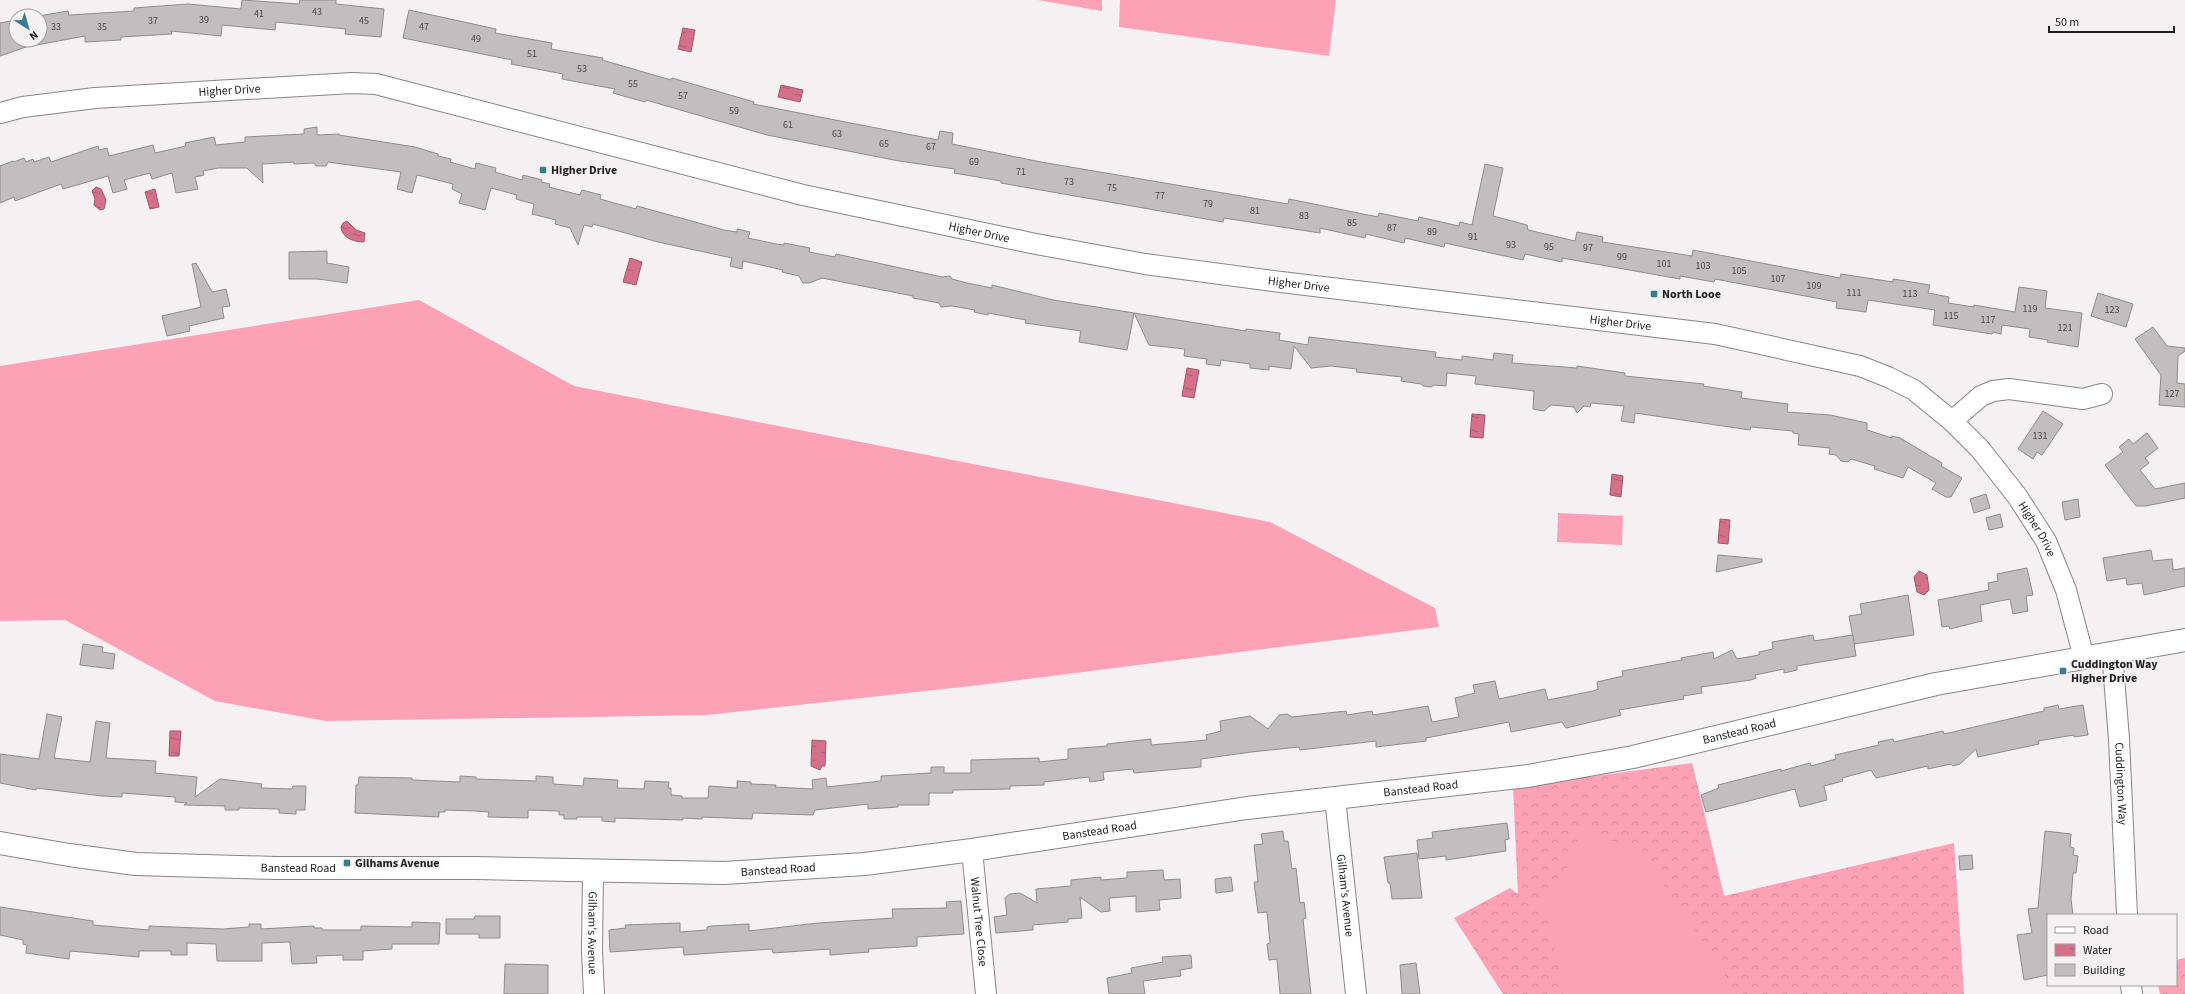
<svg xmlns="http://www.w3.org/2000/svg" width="2185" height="994" font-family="'Source Sans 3',sans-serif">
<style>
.grass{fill:#fda1b6}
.forest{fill:url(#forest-crowns)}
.water{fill:url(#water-ripples);stroke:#9f586a}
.building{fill:#c2bdbe;stroke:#908c8d}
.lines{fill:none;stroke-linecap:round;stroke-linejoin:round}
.street-casing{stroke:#898586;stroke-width:22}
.secondary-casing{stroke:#898586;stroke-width:24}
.street{stroke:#fff;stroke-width:20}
.secondary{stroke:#fff;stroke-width:22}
.poi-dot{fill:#397d8d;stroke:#f5f0f1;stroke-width:1.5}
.labels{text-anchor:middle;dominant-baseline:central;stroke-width:3.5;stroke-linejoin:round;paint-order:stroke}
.number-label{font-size:10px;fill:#4a4848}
.street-label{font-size:12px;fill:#222121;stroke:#f5f0f1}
.poi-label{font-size:12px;font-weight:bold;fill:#222121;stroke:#f5f0f1;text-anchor:start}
</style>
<defs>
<pattern id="forest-crowns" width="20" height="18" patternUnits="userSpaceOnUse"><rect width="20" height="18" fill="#fda1b6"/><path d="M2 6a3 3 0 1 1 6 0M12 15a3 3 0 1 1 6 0" fill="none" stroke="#d98a9c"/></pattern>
<pattern id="water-ripples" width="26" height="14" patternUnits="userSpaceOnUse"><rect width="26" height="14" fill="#d4708a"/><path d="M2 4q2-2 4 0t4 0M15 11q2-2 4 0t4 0" fill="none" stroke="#ac5c70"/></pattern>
</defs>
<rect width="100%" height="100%" fill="#f5f0f1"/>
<g class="grass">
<polygon points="1038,0 1102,0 1102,11"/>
<polygon points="1120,0 1336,0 1329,56 1119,27"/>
<polygon points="419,300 574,386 1270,522 1435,608 1439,627 980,685 707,715 326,721 215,701 65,620 0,621 0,366"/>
<polygon points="1558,513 1623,516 1622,545 1557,542"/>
<polygon points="1692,763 1724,896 1770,994 1514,994 1537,839"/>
</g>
<g class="forest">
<polygon points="1692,763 1724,896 1954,843 1964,994 1733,994 1723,971 1641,852 1582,828 1558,891 1526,902 1550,923 1563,994 1503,994 1454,918 1510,888 1518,894 1513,787"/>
<polygon points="2185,958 2185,994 2160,994 2158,985 2176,985 2176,960"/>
</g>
<g class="water">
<polygon points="683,28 695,30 691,52 678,49"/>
<polygon points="781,85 803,90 800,102 778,97"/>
<polygon points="96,187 101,189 106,200 104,209 100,210 94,205 95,199 92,191"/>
<polygon points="155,189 159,207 150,209 145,192"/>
<path d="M 347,221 L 356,230 L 365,233 L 364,242 C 356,242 342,239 341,227 L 343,223 Z"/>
<polygon points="630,258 642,262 636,285 623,282"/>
<polygon points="1187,368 1199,370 1194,398 1182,396"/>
<polygon points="1472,414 1485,415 1483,438 1470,437"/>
<polygon points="1612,474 1623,476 1621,497 1610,495"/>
<polygon points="1720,519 1730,520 1728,544 1718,543"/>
<polygon points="1919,571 1927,575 1929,590 1924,595 1917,592 1914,577"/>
<polygon points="170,731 181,731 179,756 169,756"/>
<polygon points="812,740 826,741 825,766 822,766 820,770 811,766"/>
</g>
<g class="building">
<polygon points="242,0 299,4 300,0 336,0 336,4 384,9 381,37 345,34 346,29 276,22 275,30 222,25 221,36 171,31 172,34 121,37 121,40 85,42 85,36 26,47 0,56 0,23 16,20 16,40 40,40 39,16 68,11 69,15 134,11 134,8 188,4 241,9"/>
<polygon points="409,10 496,29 495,33 552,43 551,49 603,58 602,60 671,80 672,78 754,102 753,104 938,140 940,131 953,133 952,144 1041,162 1288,204 1289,199 1378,217 1379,213 1418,221 1419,217 1459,226 1460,222 1472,225 1485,164 1503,168 1493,216 1527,225 1528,230 1575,241 1577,232 1603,237 1602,242 1692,256 1693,250 1840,278 1841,274 1893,282 1893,279 1930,285 1928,293 1949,297 1948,303 1974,307 1974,305 2015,312 2019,287 2047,291 2045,308 2082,313 2078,347 2047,342 2048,340 2029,337 2030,329 2002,325 2001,334 1993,332 1992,334 1933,325 1935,310 1868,300 1866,312 1836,308 1837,302 1715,279 1714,282 1680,276 1680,279 1562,258 1562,262 1525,254 1523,260 1445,243 1444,247 1405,238 1404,243 1366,234 1365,238 1320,228 1320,233 1224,218 1223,222 1001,183 1001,181 954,173 955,169 899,161 767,135 646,100 645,102 613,93 615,89 562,79 563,74 511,64 512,60 403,38"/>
<polygon points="317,127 317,135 339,134 339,135 415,147 438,154 438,156 451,159 450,162 475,169 476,163 496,168 495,172 522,180 523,175 542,180 541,182 550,184 549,187 580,195 582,190 601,195 600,199 636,209 637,206 724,230 737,232 737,229 750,232 748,238 776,244 784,245 784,243 810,248 809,252 835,257 836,254 942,277 950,276 952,279 967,283 992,288 992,285 1053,300 1134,313 1127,350 1079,342 1081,331 1025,323 1026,320 988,313 988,315 974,312 975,310 952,306 941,307 939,303 913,298 913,296 822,278 809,283 803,283 799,276 782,272 783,270 743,261 742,269 730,266 732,258 658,242 593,224 592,227 584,225 578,245 570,228 555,224 556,220 532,214 534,204 516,199 517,195 491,188 485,210 459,203 462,194 452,189 453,184 417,175 412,193 397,189 401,172 328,162 326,166 316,166 314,163 294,164 294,162 262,164 263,183 247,168 218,168 203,171 204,175 195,177 198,189 176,193 172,173 152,179 150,173 124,180 127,189 113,193 108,176 63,189 61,184 15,201 14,197 0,203 0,166 13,161 14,162 24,158 26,162 33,159 34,162 49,157 51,162 98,146 99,150 107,148 109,156 153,145 155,153 186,146 185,143 214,137 216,145 245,142 245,137 304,134 304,129"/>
<polygon points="327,251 327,263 349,267 347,283 318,279 289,279 289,252"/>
<polygon points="196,263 212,292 226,289 230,306 222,307 224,318 189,326 190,331 167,336 162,316 201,307 192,264"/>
<polygon points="2098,293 2133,304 2126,327 2091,316"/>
<polygon points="1134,313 1246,331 1246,329 1280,333 1279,340 1308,345 1309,337 1436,352 1435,357 1462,360 1462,356 1493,360 1494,353 1513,355 1512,363 1577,368 1577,366 1625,373 1625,376 1704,384 1703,386 1742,392 1741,398 1788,404 1787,412 1830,415 1867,423 1867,430 1892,438 1892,436 1900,438 1942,463 1941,466 1962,478 1951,497 1946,497 1932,489 1936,483 1908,467 1903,478 1874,469 1875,466 1851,459 1848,462 1841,461 1836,455 1829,454 1830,448 1798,445 1799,434 1793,433 1793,431 1751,427 1750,430 1635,413 1634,423 1621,421 1624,406 1591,403 1590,407 1584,406 1577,413 1574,407 1551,405 1544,411 1533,409 1534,391 1475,384 1476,376 1447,373 1446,386 1434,385 1431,387 1423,386 1421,384 1401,381 1402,377 1356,372 1357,369 1331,366 1311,368 1294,346 1291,369 1269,366 1269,370 1250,368 1250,364 1221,360 1220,366 1206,364 1207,359 1184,356 1185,349 1149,345"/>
<polygon points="2153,327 2167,346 2185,348 2185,351 2178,356 2177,383 2185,384 2185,407 2159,405 2161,375 2135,339"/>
<polygon points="2043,411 2063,424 2042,455 2037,452 2033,459 2018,449"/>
<polygon points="2147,433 2158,448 2145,458 2149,463 2140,470 2155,489 2185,483 2185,498 2146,506 2136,506 2105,465 2123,452 2119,447 2129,439 2133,444"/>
<polygon points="1986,494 1990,508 1974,513 1970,499"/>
<polygon points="2078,499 2080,517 2065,520 2062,502"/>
<polygon points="2000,514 2003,527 1989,530 1986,518"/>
<polygon points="2151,550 2153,561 2172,559 2173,570 2185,568 2185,586 2144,595 2142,583 2127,585 2126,578 2107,581 2103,558"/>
<polygon points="1718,555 1762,559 1762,562 1716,572"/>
<polygon points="2027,568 2033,595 2026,596 2028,611 2013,614 2010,599 1980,605 1982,621 1950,629 1949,626 1942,627 1938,600 1989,590 1988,583 1998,581 1997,574"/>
<polygon points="1908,595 1914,635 1854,644 1849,616 1862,614 1860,604"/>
<polygon points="1813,635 1814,641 1853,635 1856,656 1797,666 1797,670 1784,673 1784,669 1755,675 1756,678 1751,680 1701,687 1702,693 1683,696 1684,699 1619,710 1621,715 1566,728 1562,722 1511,732 1509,722 1426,738 1426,741 1376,747 1376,741 1300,750 1299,747 1251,752 1201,759 1201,767 1134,773 1133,769 1103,772 1104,780 1090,782 1089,777 1044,782 1044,785 1010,786 1010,789 953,790 953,793 929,793 929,805 898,805 898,807 868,809 868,804 815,810 813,815 753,813 752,819 702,817 702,819 683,818 683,820 615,818 615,822 602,821 602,817 577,817 577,819 564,819 564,815 559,815 559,811 528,810 528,818 488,817 489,812 476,811 445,810 445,812 439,812 439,817 355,813 356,785 358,785 359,777 412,778 412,780 460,782 460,776 476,777 476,779 536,781 536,776 553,777 553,784 583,786 584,778 618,780 617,788 644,789 645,781 669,782 668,788 671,788 671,795 682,796 682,798 708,798 709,786 737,788 737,781 751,782 751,784 776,785 775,787 813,789 812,780 826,778 827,787 881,781 881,776 931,773 931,767 944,767 944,773 971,773 971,760 1039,758 1039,762 1068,759 1068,749 1107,746 1107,744 1151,739 1151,745 1207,740 1206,735 1221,731 1220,721 1250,716 1268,729 1279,715 1287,714 1292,717 1346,711 1347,715 1372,711 1373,715 1428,706 1432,722 1459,717 1455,698 1475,693 1473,685 1495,681 1499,699 1545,689 1548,700 1593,691 1598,689 1597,682 1623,676 1622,671 1682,660 1681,658 1713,652 1714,659 1732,650 1737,659 1759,655 1759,652 1773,649 1772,642"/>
<polygon points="83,644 103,647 102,652 115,654 113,669 80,665"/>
<polygon points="2058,705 2059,709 2083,705 2088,735 2074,737 2074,735 2038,741 2039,744 1978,757 1976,749 1960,764 1953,766 1951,764 1928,769 1928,766 1876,778 1871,770 1842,778 1843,781 1824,786 1827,800 1800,807 1795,789 1706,812 1701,795 1719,788 1718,785 1781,769 1781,771 1810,763 1811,766 1836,759 1835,755 1879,745 1878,742 1893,739 1894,742 1943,731 1944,734 2044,711 2044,708"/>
<polygon points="47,714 62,717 54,758 90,762 96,721 110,723 106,758 156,761 155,773 197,777 195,797 220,779 262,784 261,788 292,789 293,786 306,786 305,810 296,810 296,814 279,813 279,809 239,808 239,810 225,810 225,806 184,805 187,803 175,802 175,797 122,793 122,797 102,796 36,788 36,790 0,783 0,754 39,759"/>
<polygon points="1507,823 1509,839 1505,840 1506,851 1446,860 1446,856 1419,859 1417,840 1433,838 1432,832"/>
<polygon points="1283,831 1284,841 1288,841 1292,869 1296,868 1300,903 1304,902 1306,918 1303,919 1311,994 1280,994 1277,959 1269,960 1267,944 1270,943 1267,912 1258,913 1254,882 1258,882 1254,845 1263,844 1261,834"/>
<polygon points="2045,831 2071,834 2070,847 2074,848 2073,855 2078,856 2076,873 2073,873 2071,899 2073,915 2048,915 2048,975 2024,980 2017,935 2032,933 2028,909 2038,908"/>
<polygon points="1417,853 1422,898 1392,899 1390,883 1388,883 1384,857"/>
<polygon points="1972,855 1973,869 1960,870 1959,856"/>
<polygon points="1163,870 1164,880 1180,879 1181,898 1159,900 1160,910 1136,912 1136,896 1109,898 1110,911 1101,912 1080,897 1082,918 1068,919 1068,922 1033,925 1033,930 996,933 994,917 1007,915 1005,898 1010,894 1020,893 1037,903 1036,889 1071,886 1071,880 1101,877 1101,880 1127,878 1127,872"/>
<polygon points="1231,877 1233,891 1216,893 1215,879"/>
<polygon points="961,901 964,934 917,937 917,946 868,949 869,952 830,955 830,949 773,953 772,949 684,955 683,947 610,952 609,930 626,928 625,925 680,923 680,932 707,930 707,927 711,926 749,924 749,931 818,923 893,918 892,909 947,908 946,902"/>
<polygon points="0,907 93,921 93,925 149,930 149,926 223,929 249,927 249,924 261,924 261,929 314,926 314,928 322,928 322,930 361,930 361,926 412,927 412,922 440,923 439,944 392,944 392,949 363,951 363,960 343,960 343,955 316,956 317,963 292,964 290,942 262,943 262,961 217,961 216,944 187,943 187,955 171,955 171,951 139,951 139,957 70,951 69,959 26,953 27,945 23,944 23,940 0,935"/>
<polygon points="475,916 500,916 500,938 479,938 479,934 446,934 446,919 474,919"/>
<polygon points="1191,955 1192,968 1180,970 1181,976 1143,981 1145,994 1109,994 1107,978 1132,973 1131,968 1163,962 1162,957"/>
<polygon points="1416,963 1420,994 1402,994 1400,965"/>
<polygon points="505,964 548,965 548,994 504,994"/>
</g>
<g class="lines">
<g class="street-casing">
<g id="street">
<path id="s1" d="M 0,113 L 23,107 L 95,98 L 352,83 L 376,84 L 803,195 L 1031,243 L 1145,264 L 1281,282 L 1715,334 L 1860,366 L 1888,377 L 1914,390 L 1952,421 L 1980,449 L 2017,496 L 2046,541 L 2066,590 L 2084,658"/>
<polyline points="1952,421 1981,396 1993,391 2009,389 2083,399 2102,394"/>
<path id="s2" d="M 2112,652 L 2119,739 L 2127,915"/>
<path id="s3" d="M 1335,798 L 1356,994"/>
<path id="s4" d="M 972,850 L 986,994"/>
<path id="s5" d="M 593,871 L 592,951 L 594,994"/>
<polyline points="2131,985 2132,994"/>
</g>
</g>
<g class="secondary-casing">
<g id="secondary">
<path id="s6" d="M 0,843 L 69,855 L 136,864 L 276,868 L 476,868 L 724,873 L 865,864 L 972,850 L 1247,808 L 1528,776 L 1633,757 L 1936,684 L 2185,640"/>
</g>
</g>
<use href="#street" class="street"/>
<use href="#secondary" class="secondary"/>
</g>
<g class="poi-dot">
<rect x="539" y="166" width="8" height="8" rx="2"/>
<rect x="1650" y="290" width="8" height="8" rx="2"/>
<rect x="2059" y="667" width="8" height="8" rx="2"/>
<rect x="343" y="859" width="8" height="8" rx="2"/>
</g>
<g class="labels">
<g class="number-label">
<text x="317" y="12">43</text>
<text x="259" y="14">41</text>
<text x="204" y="20">39</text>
<text x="153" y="21">37</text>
<text x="364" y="21">45</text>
<text x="56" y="27">33</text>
<text x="102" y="27">35</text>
<text x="424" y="27">47</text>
<text x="476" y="39">49</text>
<text x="532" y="54">51</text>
<text x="582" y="69">53</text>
<text x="633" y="84">55</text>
<text x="683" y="96">57</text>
<text x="734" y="111">59</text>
<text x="788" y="125">61</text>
<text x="837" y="134">63</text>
<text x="884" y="144">65</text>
<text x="931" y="147">67</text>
<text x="974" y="162">69</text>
<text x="1021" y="172">71</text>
<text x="1069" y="182">73</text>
<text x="1112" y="188">75</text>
<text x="1160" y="196">77</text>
<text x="1208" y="204">79</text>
<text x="1255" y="211">81</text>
<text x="1304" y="216">83</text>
<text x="1352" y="223">85</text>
<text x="1392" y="228">87</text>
<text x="1432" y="232">89</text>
<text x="1473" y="237">91</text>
<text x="1511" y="245">93</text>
<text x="1549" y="247">95</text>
<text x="1588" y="248">97</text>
<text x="1622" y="257">99</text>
<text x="1664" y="264">101</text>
<text x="1703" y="266">103</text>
<text x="1739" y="271">105</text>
<text x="1778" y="279">107</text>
<text x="1814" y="286">109</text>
<text x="1854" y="293">111</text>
<text x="1910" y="294">113</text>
<text x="2030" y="309">119</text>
<text x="2112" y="310">123</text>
<text x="1951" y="316">115</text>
<text x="1988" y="320">117</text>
<text x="2065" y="328">121</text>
<text x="2172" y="394">127</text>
<text x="2040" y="436">131</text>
</g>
<g class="street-label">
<text stroke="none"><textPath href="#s1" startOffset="231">Higher Drive</textPath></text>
<text stroke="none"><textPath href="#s1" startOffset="999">Higher Drive</textPath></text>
<text stroke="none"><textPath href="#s1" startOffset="1323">Higher Drive</textPath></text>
<text stroke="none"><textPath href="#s1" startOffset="1647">Higher Drive</textPath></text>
<text stroke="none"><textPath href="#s1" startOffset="2137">Higher Drive</textPath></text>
<text stroke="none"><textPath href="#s6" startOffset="1752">Banstead Road</textPath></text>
<text stroke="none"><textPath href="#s2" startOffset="132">Cuddington Way</textPath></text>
<text stroke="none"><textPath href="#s6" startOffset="1428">Banstead Road</textPath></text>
<text stroke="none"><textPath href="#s6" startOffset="1104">Banstead Road</textPath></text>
<text stroke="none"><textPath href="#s6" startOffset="300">Banstead Road</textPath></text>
<text stroke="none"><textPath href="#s6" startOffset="780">Banstead Road</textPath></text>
<text stroke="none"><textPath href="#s3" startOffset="98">Gilham's Avenue</textPath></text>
<text stroke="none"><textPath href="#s4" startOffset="72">Walnut Tree Close</textPath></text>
<text stroke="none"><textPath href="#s5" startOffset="62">Gilham's Avenue</textPath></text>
</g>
<g class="poi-label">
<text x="551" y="170">Higher Drive</text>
<text x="1662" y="294">North Looe</text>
<text x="2071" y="664">Cuddington Way<tspan x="2071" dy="14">Higher Drive</tspan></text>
<text x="355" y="863">Gilhams Avenue</text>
</g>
</g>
<rect x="2047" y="914" width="130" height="72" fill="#f5f0f1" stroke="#a19d9e"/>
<rect x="2055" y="927" width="20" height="6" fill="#ffffff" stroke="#a19d9e"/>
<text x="2083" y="934" font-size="12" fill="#222121">Road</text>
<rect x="2055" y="944" width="20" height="12" fill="url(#water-ripples)" stroke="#a19d9e"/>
<text x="2083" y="954" font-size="12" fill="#222121">Water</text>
<rect x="2055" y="964" width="20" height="12" fill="#c2bdbe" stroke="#a19d9e"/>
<text x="2083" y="974" font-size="12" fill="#222121">Building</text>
<g transform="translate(28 28) rotate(143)"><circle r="19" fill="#f5f0f1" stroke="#a19d9e"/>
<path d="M0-3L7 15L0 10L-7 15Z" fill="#397d8d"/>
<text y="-6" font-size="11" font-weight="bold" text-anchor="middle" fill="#222121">N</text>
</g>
<path d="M2049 26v6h125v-6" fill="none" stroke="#222121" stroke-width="2"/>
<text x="2055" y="26" font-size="12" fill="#222121" stroke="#f5f0f1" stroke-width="3" paint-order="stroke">50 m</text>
</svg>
